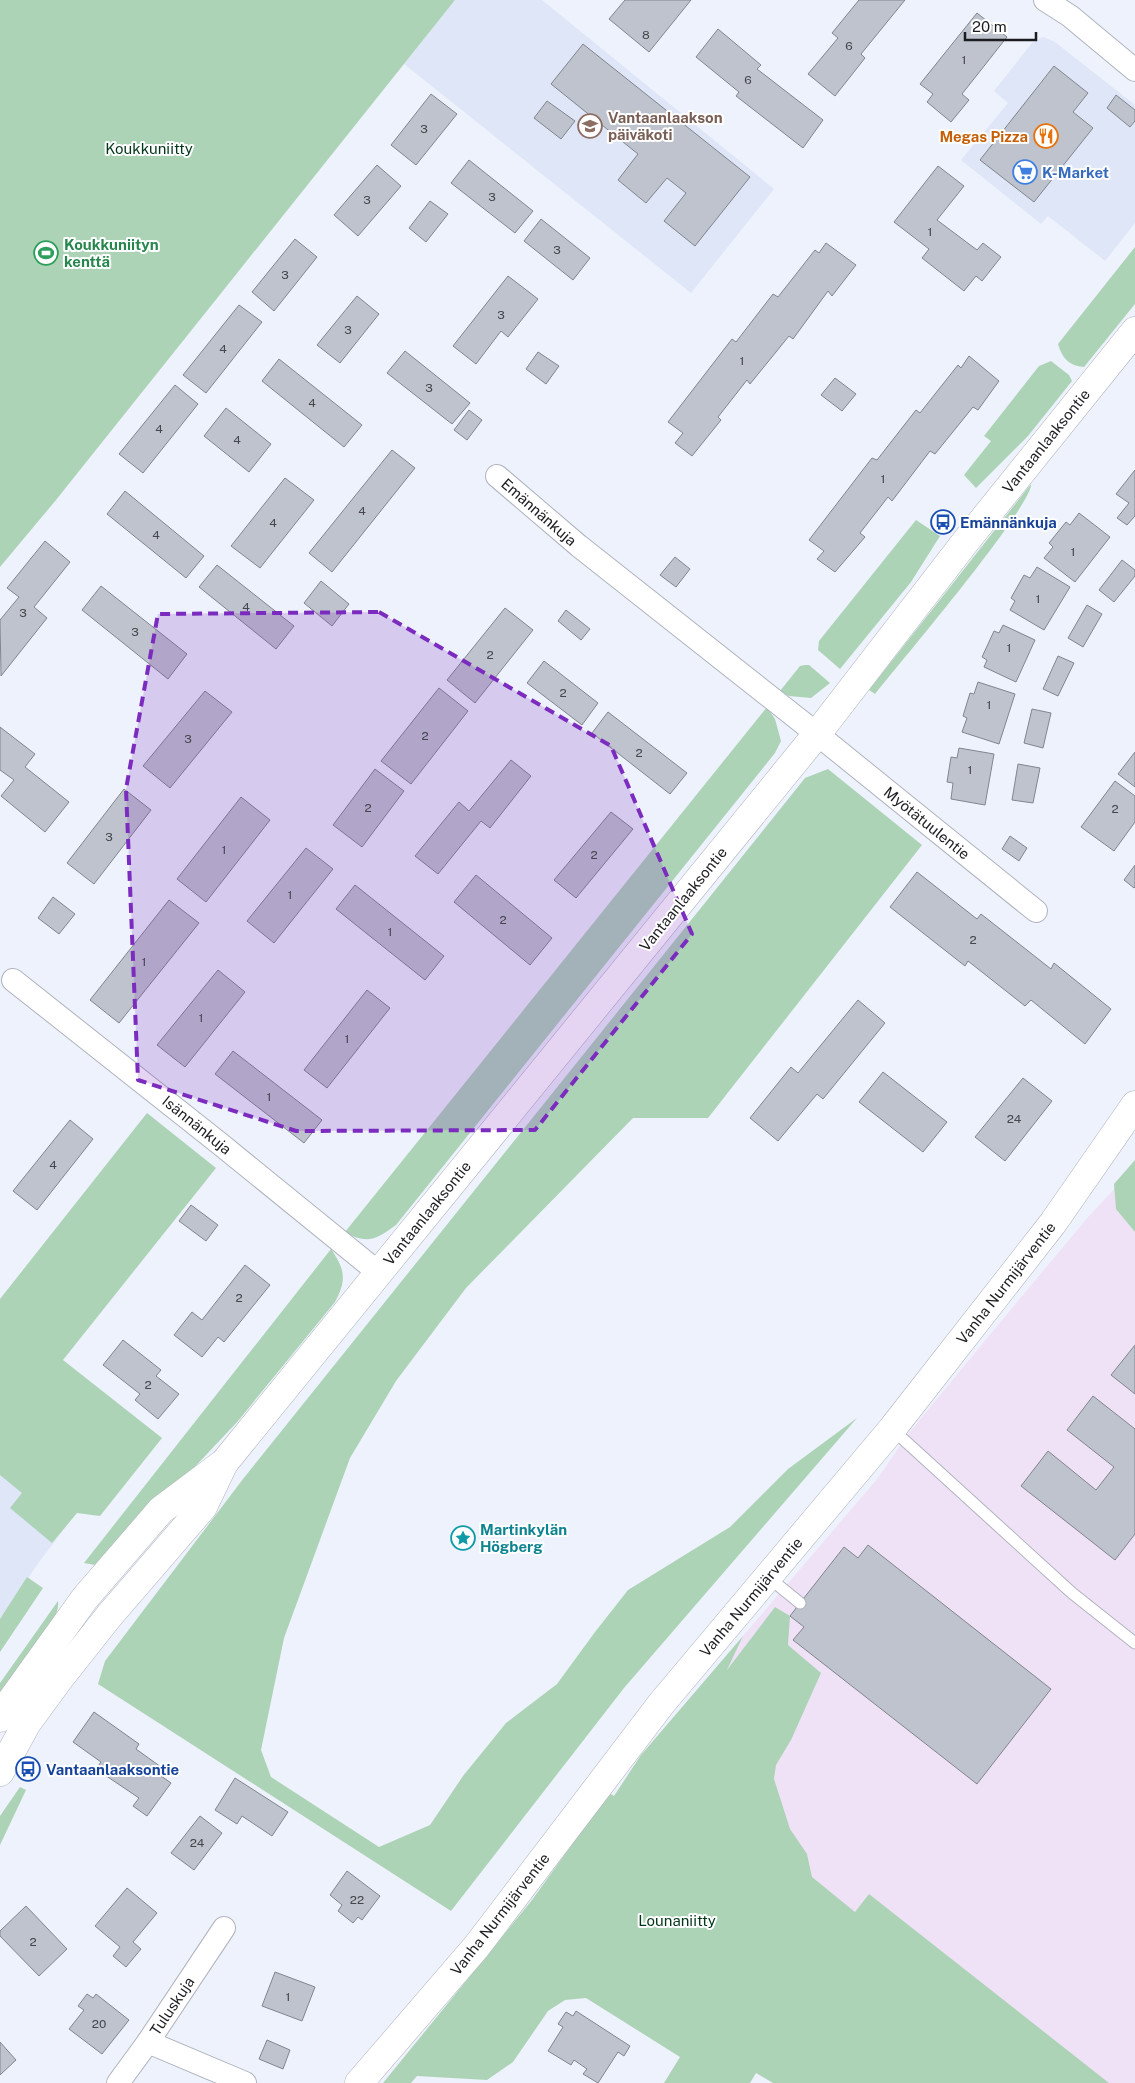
<svg xmlns="http://www.w3.org/2000/svg" width="1135" height="2083" font-family="'Public Sans',sans-serif">
<style>
.built{fill:#dfe6f7}
.industrial{fill:#f0e2f6}
.green{fill:#add3b7}
.building{fill:#bec3cd;stroke:#81858e}
.lines{fill:none;stroke-linecap:round;stroke-linejoin:round}
.lane-casing{stroke:#afb3bd;stroke-width:13}
.street-casing{stroke:#afb3bd;stroke-width:24}
.secondary-casing{stroke:#afb3bd;stroke-width:29}
.lane{stroke:#fff;stroke-width:11}
.street{stroke:#fff;stroke-width:22}
.secondary{stroke:#fff;stroke-width:28}
.marked{fill:#7b2cbf;fill-opacity:0.2;stroke:#7b2cbf;stroke-width:4;stroke-dasharray:10 6;stroke-linejoin:round}
.labels{text-anchor:middle;dominant-baseline:central;stroke-width:4;stroke-linejoin:round;paint-order:stroke}
.number-label{font-size:12px;fill:#44464c}
.education-label{font-size:15px;font-weight:bold;fill:#785e54;stroke:#fff;text-anchor:start}
.food-label{font-size:15px;font-weight:bold;fill:#c56008;stroke:#fff;text-anchor:end}
.park-label{font-size:15px;fill:#02361a;stroke:#fff}
.shop-label{font-size:15px;font-weight:bold;fill:#366cbe;stroke:#fff;text-anchor:start}
.leisure-label{font-size:15px;font-weight:bold;fill:#27864d;stroke:#fff;text-anchor:start}
.street-label{font-size:15px;fill:#1c1d21;stroke:#fff}
.transit-label{font-size:15px;font-weight:bold;fill:#164399;stroke:#fff;text-anchor:start}
.culture-label{font-size:15px;font-weight:bold;fill:#0d838f;stroke:#fff;text-anchor:start}
</style>
<rect width="100%" height="100%" fill="#edf2fc"/>
<g class="built">
<polygon points="455,0 542,0 774,189 691,293 404,64"/>
<polygon points="1043,37 1055,42 1135,105 1135,223 1105,261 1048,216 1041,224 961,160 1008,103 994,91 1032,43"/>
<polygon points="0,1451 77,1512 39,1562 0,1619"/>
</g>
<polygon class="industrial" points="1135,1167 1135,2083 1072,2083 674,1771 743,1636 878,1478 908,1434 993,1331 1089,1216"/>
<g class="green">
<polygon points="0,0 455,0 56,500 0,567"/>
<path d="M 1135,247 L 1135,304 L 1084,367 C 1069,366 1062,358 1058,344 Z"/>
<polygon points="1051,361 1069,375 1072,381 1028,436 976,488 964,475 991,441 984,436 1039,366"/>
<path d="M 1031,484 C 1032,507 898,665 875,694 L 869,690 Z"/>
<polygon points="916,520 940,536 911,582 840,669 818,650 819,641"/>
<polygon points="805,665 809,665 830,683 811,698 789,696 780,691 800,666"/>
<path d="M 767,707 L 775,719 L 781,741 L 775,753 L 396,1225 C 377,1239 367,1245 345,1232 Z"/>
<polygon points="828,769 922,845 708,1118 633,1118 466,1288 396,1381 350,1458 284,1638 261,1750 271,1777 379,1847 430,1825 463,1776 506,1723 557,1684 595,1632 628,1590 730,1527 788,1469 857,1418 624,1688 451,1911 98,1684 105,1661 243,1479 805,778"/>
<polygon points="147,1113 216,1168 63,1360 162,1438 100,1516 77,1513 52,1543 10,1508 22,1493 0,1475 0,1299"/>
<polygon points="1135,1160 1135,1232 1116,1209 1114,1184"/>
<path d="M 331,1249 C 345,1270 347,1279 335,1302 L 238,1421 L 109,1558 L 95,1565 L 84,1563 Z"/>
<polygon points="27,1577 43,1588 0,1652 0,1619"/>
<path d="M 58,1601 C 61,1625 15,1682 0,1704 L 0,1683 Z"/>
<polygon points="775,1607 790,1616 788,1645 821,1673 791,1740 776,1765 774,1779 790,1829 807,1854 812,1877 855,1912 869,1894 1109,2083 773,2083 756,2073 750,2083 664,2083 680,2057 586,1998 565,2000 548,2011 513,2062 487,2080 417,2076 411,2083 383,2083 532,1900 609,1793 614,1796 641,1755 743,1636 727,1670"/>
<polygon points="20,1787 26,1790 0,1845 0,1816"/>
</g>
<g class="building">
<polygon points="625,0 691,0 649,52 609,19"/>
<polygon points="859,0 905,0 861,54 865,58 835,96 808,74 838,38 832,33"/>
<polygon points="977,13 1007,37 962,94 969,100 951,122 927,102 933,94 920,84"/>
<polygon points="718,29 761,65 757,69 823,120 803,148 736,96 739,92 696,57"/>
<polygon points="583,44 750,177 695,246 664,221 686,193 667,178 646,203 618,180 638,154 551,84"/>
<polygon points="1054,66 1088,93 1073,112 1093,128 1034,202 980,160"/>
<polygon points="431,94 457,114 416,165 391,145"/>
<polygon points="1116,95 1135,110 1135,121 1130,127 1107,108"/>
<polygon points="547,101 575,121 561,139 534,118"/>
<polygon points="469,160 533,211 515,233 451,183"/>
<polygon points="377,165 401,186 358,236 334,215"/>
<polygon points="938,166 964,186 937,220 977,250 983,243 1001,257 982,281 976,276 964,291 922,258 929,249 894,222"/>
<polygon points="430,201 448,214 426,242 409,228"/>
<polygon points="541,219 590,258 573,280 524,241"/>
<polygon points="295,239 317,257 274,311 252,292"/>
<polygon points="826,243 856,265 832,296 828,291 793,339 789,336 750,384 747,380 718,417 721,420 692,456 675,443 683,433 668,422 732,339 736,342 773,294 778,297 815,250 819,253"/>
<polygon points="508,276 538,299 508,337 501,331 476,364 453,346"/>
<polygon points="357,296 379,314 340,363 317,345"/>
<polygon points="239,305 262,322 206,393 183,375"/>
<polygon points="405,351 470,403 452,424 387,373"/>
<polygon points="538,352 559,366 546,384 526,369"/>
<polygon points="969,356 999,381 978,410 973,407 935,454 930,451 892,501 888,497 860,533 865,537 835,572 817,559 824,551 809,540 872,458 877,460 916,410 920,413 958,365 961,368"/>
<polygon points="279,359 362,425 344,447 262,381"/>
<polygon points="835,378 856,394 842,411 821,395"/>
<polygon points="175,385 198,404 143,473 119,454"/>
<polygon points="226,408 271,444 249,472 204,436"/>
<polygon points="469,410 482,420 467,440 454,430"/>
<polygon points="392,450 415,468 332,572 309,553"/>
<polygon points="1135,470 1135,516 1127,525 1117,518 1129,503 1116,494"/>
<polygon points="285,478 314,500 260,568 231,546"/>
<polygon points="125,491 204,556 186,578 107,514"/>
<polygon points="941,510 945,513 937,524 932,521"/>
<polygon points="1079,513 1110,537 1075,582 1044,558 1053,547 1049,543 1066,522 1070,525"/>
<polygon points="45,541 70,562 34,607 47,618 1,676 0,620 19,597 7,588"/>
<polygon points="675,557 690,569 676,587 660,575"/>
<polygon points="1122,560 1135,570 1135,576 1114,602 1099,590"/>
<polygon points="217,565 294,626 276,649 199,587"/>
<polygon points="1037,567 1070,587 1044,630 1010,610 1015,601 1011,598 1024,575 1030,578"/>
<polygon points="321,581 349,604 332,626 304,603"/>
<polygon points="101,586 187,654 168,679 82,610"/>
<polygon points="1087,605 1102,614 1083,647 1068,638"/>
<polygon points="505,608 533,630 475,703 447,680"/>
<polygon points="566,610 590,629 581,640 558,621"/>
<polygon points="1003,625 1035,640 1016,682 984,667 987,660 982,657 994,631 999,633"/>
<polygon points="1058,656 1074,663 1058,696 1043,689"/>
<polygon points="544,661 598,703 582,725 527,683"/>
<polygon points="978,682 1015,694 999,744 962,732 967,718 963,716 970,693 974,694"/>
<polygon points="439,688 468,711 411,784 381,761"/>
<polygon points="205,691 232,712 170,788 143,766"/>
<polygon points="1032,709 1051,713 1043,748 1024,743"/>
<polygon points="608,712 687,773 670,794 592,733"/>
<polygon points="0,727 35,754 25,767 69,802 45,832 1,796 14,780 0,770"/>
<polygon points="959,748 994,754 985,805 951,799 953,783 947,782 951,757 957,758"/>
<polygon points="1135,752 1135,787 1118,774"/>
<polygon points="511,760 531,776 490,828 481,821 438,874 415,856 459,802 469,811"/>
<polygon points="1018,764 1040,768 1033,803 1012,800"/>
<polygon points="375,769 404,791 362,847 333,825"/>
<polygon points="1115,781 1135,796 1135,822 1114,851 1081,827"/>
<polygon points="124,789 151,810 94,884 67,863"/>
<polygon points="241,797 270,820 206,902 177,879"/>
<polygon points="611,812 633,829 576,898 554,880"/>
<polygon points="1010,836 1027,848 1019,861 1002,849"/>
<polygon points="306,848 333,869 274,943 247,921"/>
<polygon points="1135,865 1135,887 1134,888 1124,880"/>
<polygon points="917,872 977,919 981,914 1051,969 1054,963 1111,1009 1085,1044 1031,1000 1025,1006 968,961 965,966 890,907"/>
<polygon points="476,875 552,938 530,965 454,902"/>
<polygon points="355,885 444,956 425,980 336,909"/>
<polygon points="53,897 75,914 59,934 38,918"/>
<polygon points="169,900 199,923 119,1023 90,1000"/>
<polygon points="218,970 245,992 185,1067 157,1045"/>
<polygon points="367,990 390,1008 327,1088 304,1070"/>
<polygon points="858,1000 885,1023 823,1099 817,1094 778,1141 750,1118 791,1067 798,1073"/>
<polygon points="233,1051 322,1120 304,1143 215,1074"/>
<polygon points="883,1072 947,1122 923,1152 859,1102"/>
<polygon points="1023,1078 1052,1101 1005,1161 975,1137"/>
<polygon points="70,1120 93,1139 37,1210 13,1191"/>
<polygon points="191,1205 218,1225 206,1241 179,1221"/>
<polygon points="245,1265 270,1285 224,1342 218,1337 202,1357 174,1335 192,1312 202,1320"/>
<polygon points="123,1340 161,1370 156,1376 179,1394 158,1419 135,1400 140,1394 103,1365"/>
<polygon points="1135,1345 1135,1394 1111,1375"/>
<polygon points="1093,1396 1135,1429 1135,1534 1115,1560 1021,1486 1048,1451 1096,1490 1114,1467 1067,1430"/>
<polygon points="868,1545 1051,1689 977,1784 793,1640 804,1627 790,1616 800,1603 844,1547 858,1558"/>
<polygon points="94,1712 139,1744 136,1749 161,1767 157,1773 171,1783 147,1816 133,1806 139,1798 96,1769 101,1762 73,1742"/>
<polygon points="235,1778 288,1812 272,1836 242,1816 237,1824 215,1810"/>
<polygon points="200,1816 222,1833 194,1870 171,1853"/>
<polygon points="347,1871 380,1896 362,1920 358,1917 353,1923 338,1911 342,1905 330,1895"/>
<polygon points="127,1888 157,1913 133,1942 141,1949 126,1967 113,1956 120,1947 95,1926"/>
<polygon points="26,1906 67,1949 39,1976 0,1936 0,1931"/>
<polygon points="275,1972 315,1987 302,2021 262,2006"/>
<polygon points="87,1994 93,1998 96,1994 129,2020 102,2054 69,2029 84,2010 78,2006"/>
<polygon points="576,2011 630,2046 624,2056 618,2052 598,2083 583,2074 587,2069 574,2060 571,2065 548,2051 563,2027 558,2024 566,2012 573,2016"/>
<polygon points="267,2040 290,2050 283,2069 259,2059"/>
<polygon points="0,2042 16,2060 0,2075"/>
</g>
<g class="lines">
<g class="lane-casing">
<g id="lane">
<polyline points="892,1429 1072,1593 1135,1643"/>
<polyline points="768,1577 800,1603"/>
</g>
</g>
<g class="street-casing">
<g id="street">
<polyline points="1045,0 1070,16 1135,70"/>
<polyline points="497,476 579,546 817,734 1036,911"/>
<polyline points="13,980 219,1143 379,1273"/>
<polyline points="148,2042 245,2083"/>
<polyline points="118,2083 148,2042 224,1928"/>
</g>
</g>
<g class="secondary-casing">
<g id="secondary">
<polyline points="0,1718 8,1705 85,1598 161,1510 221,1465"/>
<polyline points="0,1772 27,1723 60,1678 109,1616 203,1507 224,1463 817,734 966,541 1135,331"/>
<polyline points="359,2083 477,1946 661,1704 892,1429 1053,1223 1135,1105"/>
</g>
</g>
<use href="#lane" class="lane"/>
<use href="#street" class="street"/>
<use href="#secondary" class="secondary"/>
</g>
<path class="marked" d="M 379,612 L 611,746 L 692,934 L 535,1130 L 296,1131 L 138,1080 L 126,789 L 158,614 Z"/>
<defs>
<g id="school-ring" transform="scale(1.25)"><circle r="9.5" fill="#fff" stroke="#8d6e63" stroke-width="1.5"/><path d="M0-5L7-2L0 1L-7-2ZM-4 1L0 2.5L4 1V4Q0 6-4 4Z" fill="#8d6e63"/></g>
<g id="restaurant-ring" transform="scale(1.25)"><circle r="9.5" fill="#fff" stroke="#e8710a" stroke-width="1.5"/><path d="M-5-6h1v4h1v-4h1v4h1v-4h1v5L-1.5 .5V6h-2V.5L-5-1ZM5-6V6H3V1.5H1.5Q1.5-4 5-6Z" fill="#e8710a"/></g>
<g id="supermarket-ring" transform="scale(1.25)"><circle r="9.5" fill="#fff" stroke="#3f7fe0" stroke-width="1.5"/><path d="M-6-5.5h2.5l.6 2H6L4.5 2H-2.5L-4.4-4H-6ZM-1.5 3.2a1.3 1.3 0 1 0 .1 0ZM3 3.2a1.3 1.3 0 1 0 .1 0Z" fill="#3f7fe0"/></g>
<g id="stadium-ring" transform="scale(1.25)"><circle r="9.5" fill="#fff" stroke="#2e9e5b" stroke-width="1.5"/><path d="M0-5a6.5 5 0 1 0 0 10a6.5 5 0 1 0 0-10ZM-3.5-1.8h7v3.6h-7Z" fill="#2e9e5b"/></g>
<g id="bus-ring" transform="scale(1.25)"><circle r="9.5" fill="#fff" stroke="#1a4fb4" stroke-width="1.5"/><path d="M-5-6H5V4H4V6H2V4H-2V6H-4V4H-5ZM-3.5-4V0h7V-4ZM-3.5 1.2v1.5H-2V1.2ZM2 1.2v1.5H3.5V1.2Z" fill="#1a4fb4"/></g>
<g id="sight-ring" transform="scale(1.25)"><circle r="9.5" fill="#fff" stroke="#0f9aa8" stroke-width="1.5"/><path d="M0-6L1.8-2.2L6-1.7L2.9 1.2L3.7 5.4L0 3.3L-3.7 5.4L-2.9 1.2L-6-1.7L-1.8-2.2Z" fill="#0f9aa8"/></g>
</defs>
<g fill-rule="evenodd">
<use href="#school-ring" x="590" y="126"/>
<use href="#restaurant-ring" x="1046" y="136"/>
<use href="#supermarket-ring" x="1025" y="172"/>
<use href="#stadium-ring" x="46" y="253"/>
<use href="#bus-ring" x="943" y="522"/>
<use href="#sight-ring" x="463" y="1538"/>
<use href="#bus-ring" x="28" y="1769"/>
</g>
<g class="labels">
<g class="number-label">
<text x="646" y="35">8</text>
<text x="849" y="46">6</text>
<text x="964" y="60">1</text>
<text x="748" y="80">6</text>
<text x="424" y="129">3</text>
<text x="492" y="197">3</text>
<text x="367" y="200">3</text>
<text x="930" y="232">1</text>
<text x="557" y="250">3</text>
<text x="285" y="275">3</text>
<text x="501" y="315">3</text>
<text x="348" y="330">3</text>
<text x="223" y="349">4</text>
<text x="742" y="361">1</text>
<text x="429" y="388">3</text>
<text x="312" y="403">4</text>
<text x="159" y="429">4</text>
<text x="237" y="440">4</text>
<text x="883" y="479">1</text>
<text x="362" y="511">4</text>
<text x="273" y="523">4</text>
<text x="156" y="535">4</text>
<text x="1073" y="552">1</text>
<text x="1038" y="599">1</text>
<text x="246" y="607">4</text>
<text x="23" y="613">3</text>
<text x="135" y="632">3</text>
<text x="1009" y="648">1</text>
<text x="490" y="655">2</text>
<text x="563" y="693">2</text>
<text x="989" y="705">1</text>
<text x="425" y="736">2</text>
<text x="188" y="739">3</text>
<text x="639" y="753">2</text>
<text x="970" y="770">1</text>
<text x="368" y="808">2</text>
<text x="1115" y="809">2</text>
<text x="109" y="837">3</text>
<text x="224" y="850">1</text>
<text x="594" y="855">2</text>
<text x="290" y="895">1</text>
<text x="503" y="920">2</text>
<text x="390" y="932">1</text>
<text x="973" y="940">2</text>
<text x="144" y="962">1</text>
<text x="201" y="1018">1</text>
<text x="347" y="1039">1</text>
<text x="269" y="1097">1</text>
<text x="1014" y="1119">24</text>
<text x="53" y="1165">4</text>
<text x="239" y="1298">2</text>
<text x="148" y="1385">2</text>
<text x="197" y="1843">24</text>
<text x="357" y="1900">22</text>
<text x="33" y="1942">2</text>
<text x="288" y="1997">1</text>
<text x="99" y="2024">20</text>
</g>
<g class="education-label">
<text x="608" y="117">Vantaanlaakson<tspan x="608" dy="17">päiväkoti</tspan></text>
</g>
<g class="food-label">
<text x="1028" y="136">Megas Pizza</text>
</g>
<g class="park-label">
<text x="149" y="148">Koukkuniitty</text>
<text x="677" y="1920">Lounaniitty</text>
</g>
<g class="shop-label">
<text x="1042" y="172">K-Market</text>
</g>
<g class="leisure-label">
<text x="64" y="244">Koukkuniityn<tspan x="64" dy="17">kenttä</tspan></text>
</g>
<g class="street-label">
<text transform="translate(1046 441) rotate(-51)">Vantaanlaaksontie</text>
<text transform="translate(539 512) rotate(41)">Emännänkuja</text>
<text transform="translate(927 823) rotate(39)">Myötätuulentie</text>
<text transform="translate(683 899) rotate(-51)">Vantaanlaaksontie</text>
<text transform="translate(197 1125) rotate(39)">Isännänkuja</text>
<text transform="translate(427 1213) rotate(-51)">Vantaanlaaksontie</text>
<text transform="translate(1006 1283) rotate(-52)">Vanha Nurmijärventie</text>
<text transform="translate(751 1597) rotate(-50)">Vanha Nurmijärventie</text>
<text transform="translate(500 1914) rotate(-52)">Vanha Nurmijärventie</text>
<text transform="translate(172 2006) rotate(-56)">Tuluskuja</text>
</g>
<g class="transit-label">
<text x="960" y="522">Emännänkuja</text>
<text x="46" y="1769">Vantaanlaaksontie</text>
</g>
<g class="culture-label">
<text x="480" y="1529">Martinkylän<tspan x="480" dy="17">Högberg</tspan></text>
</g>
</g>
<path d="M965 32v8h71v-8" fill="none" stroke="#1c1d21" stroke-width="2.5"/>
<text x="972" y="32" font-size="15" fill="#1c1d21" stroke="#ffffff" stroke-width="4" paint-order="stroke">20 m</text>
</svg>
